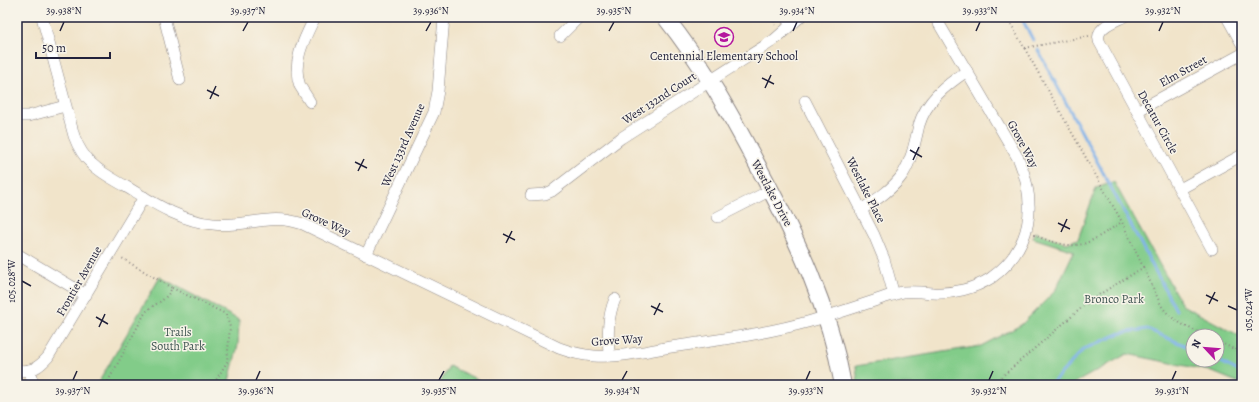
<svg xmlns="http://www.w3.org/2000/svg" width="1259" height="402" font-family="Alegreya,serif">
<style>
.green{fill:#82cc89;stroke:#527762;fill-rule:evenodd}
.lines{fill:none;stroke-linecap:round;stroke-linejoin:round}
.stream{stroke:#7cb0e9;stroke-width:3}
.lane-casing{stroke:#8a8382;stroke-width:7}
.street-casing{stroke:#8a8382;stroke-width:12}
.secondary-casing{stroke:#8a8382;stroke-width:18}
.path{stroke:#8a8382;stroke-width:2;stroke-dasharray:1 3;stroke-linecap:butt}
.lane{stroke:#fff;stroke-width:5.5}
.street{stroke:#fff;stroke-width:11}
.secondary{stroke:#fff;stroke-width:16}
.ticks{fill:none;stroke:#22223b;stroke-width:1.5}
.labels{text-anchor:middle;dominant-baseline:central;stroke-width:3;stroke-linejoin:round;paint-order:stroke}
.poi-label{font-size:12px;fill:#22223b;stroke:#f7f3e8}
.street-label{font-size:12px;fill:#22223b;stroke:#f7f3e8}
.park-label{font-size:12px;fill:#3f5552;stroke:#f7f3e8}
.neatline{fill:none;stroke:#22223b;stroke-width:1.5}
.ticks-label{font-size:10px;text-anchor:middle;fill:#22223b}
</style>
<rect width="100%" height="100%" fill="#f7f3e8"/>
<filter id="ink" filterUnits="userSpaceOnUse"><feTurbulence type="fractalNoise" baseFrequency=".025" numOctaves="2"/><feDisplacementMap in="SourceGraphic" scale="8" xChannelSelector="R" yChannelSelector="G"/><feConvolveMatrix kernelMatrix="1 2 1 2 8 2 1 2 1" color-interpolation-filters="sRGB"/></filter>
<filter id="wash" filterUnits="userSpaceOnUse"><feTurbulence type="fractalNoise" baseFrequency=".012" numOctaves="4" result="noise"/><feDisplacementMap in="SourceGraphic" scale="16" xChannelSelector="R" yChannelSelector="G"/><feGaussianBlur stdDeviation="0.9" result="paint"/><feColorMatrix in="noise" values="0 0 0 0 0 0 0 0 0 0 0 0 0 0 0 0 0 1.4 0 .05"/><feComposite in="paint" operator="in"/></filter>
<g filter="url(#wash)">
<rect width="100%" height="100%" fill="#f1e4ca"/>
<g class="green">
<path d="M 1114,182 L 1182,305 L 1242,337 L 1242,384 L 1210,371 L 1127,354 L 1071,385 L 858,385 L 856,366 L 981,346 L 1021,325 L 1055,291 L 1074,251 L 1033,238 L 1035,232 L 1067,243 L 1078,239 L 1096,188 ZM 1193,336 L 1217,336 L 1217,360 L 1193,360 Z"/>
<polygon points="160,277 239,320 238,345 228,385 97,385"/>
<polygon points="449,366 489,385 439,385"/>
</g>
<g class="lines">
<g class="stream">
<polyline points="1021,17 1033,40"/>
<polyline points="1038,50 1176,310"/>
<polyline points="1217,360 1242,373"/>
<polyline points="1048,385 1053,382 1084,349 1121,333 1147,329 1193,349"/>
</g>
</g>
</g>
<g filter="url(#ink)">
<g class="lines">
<g class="lane-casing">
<polyline id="lane" points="784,17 788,28"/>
</g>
<g class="street-casing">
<g id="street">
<path d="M 42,17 L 74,136 C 78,147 83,156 92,164 C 101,173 113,179 125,186 C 152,202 180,221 213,224 C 247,228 268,212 303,224 L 559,348 C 570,352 581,355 594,356 C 619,358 646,351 671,347 C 718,340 765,334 811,321 C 832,315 853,308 874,301 C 883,298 893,294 903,292 C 913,291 923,292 933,293 C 952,294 974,289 991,278 C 1033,248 1037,204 1019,160 L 935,17"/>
<polyline points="164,17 180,80"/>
<path d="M 1123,17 C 1113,22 1095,28 1099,41 L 1212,249"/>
<polyline points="1227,17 1242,44"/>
<polyline points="560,36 579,17"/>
<polyline points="805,101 874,235 884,259 894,295"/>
<path d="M 310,102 C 307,97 303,91 300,86 C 291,63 305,37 315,17"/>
<polyline points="1137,111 1242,54"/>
<polyline points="17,116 28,116 65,106"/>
<polyline points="1180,189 1242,155"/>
<polyline points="531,195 545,194 552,191 621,138 774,40 800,17"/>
<path d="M 861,210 C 876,200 892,190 903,174 C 912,159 915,142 919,125 C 926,101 946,85 967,71"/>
<polyline points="718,217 771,190"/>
<polyline points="17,254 86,295"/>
<polyline points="366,255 434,112 438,91 444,17"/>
<path d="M 609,356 C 608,335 607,318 615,299"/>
<path d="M 17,370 C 31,373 39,367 48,357 L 144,197"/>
<polyline points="29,370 33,383"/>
</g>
</g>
<g class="secondary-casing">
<path id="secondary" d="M 665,17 C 704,66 730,113 759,168 C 797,239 829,306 843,385"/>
</g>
<g class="path">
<polyline points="773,17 775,25"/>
<path d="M 1007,17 L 1122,222 L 1161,305 C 1172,322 1189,328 1207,336"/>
<polyline points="1025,48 1089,36"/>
<path d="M 1034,235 C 1049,241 1067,248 1083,244 C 1096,240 1110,229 1122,222"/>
<polyline points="172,288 226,314 230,327 227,362 213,385"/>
<polyline points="1217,341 1242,353"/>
<path d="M 106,385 L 145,313 C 154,302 163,305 172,288 L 120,257"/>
<polyline points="992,385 1092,299 1144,267"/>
</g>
<use href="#lane" class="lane"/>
<use href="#street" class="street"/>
<use href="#secondary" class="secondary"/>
</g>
</g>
<path class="ticks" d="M 60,31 L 64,22M 243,31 L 248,22M 426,31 L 431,22M 609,31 L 614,22M 793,31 L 797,22M 976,31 L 980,22M 1159,31 L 1163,22M 762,78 L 774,84M 765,88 L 771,75M 207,90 L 219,96M 210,99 L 216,86M 910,150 L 922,157M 913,160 L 919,147M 355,162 L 367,168M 358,171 L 364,159M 1058,223 L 1070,229M 1061,232 L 1067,219M 503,234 L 515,240M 506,243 L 512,231M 22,281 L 31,286M 1206,295 L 1218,301M 1209,304 L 1215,292M 651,306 L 663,312M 1228,306 L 1237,310M 654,315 L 660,303M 96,317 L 108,324M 99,327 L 105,314M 73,380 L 77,371M 256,380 L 260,371M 439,380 L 444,371M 622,380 L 627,371M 806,380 L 810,371M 989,380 L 993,371M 1172,380 L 1176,371"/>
<defs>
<g id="school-ring" transform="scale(1)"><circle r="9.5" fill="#f7f3e8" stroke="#b5179e" stroke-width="1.5"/><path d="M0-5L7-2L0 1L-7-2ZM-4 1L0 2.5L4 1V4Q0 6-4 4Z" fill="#b5179e"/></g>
</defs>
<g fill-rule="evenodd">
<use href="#school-ring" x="724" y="37"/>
</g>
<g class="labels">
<g class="poi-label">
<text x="724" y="56">Centennial Elementary School</text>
</g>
<g class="street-label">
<text transform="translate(1183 71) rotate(-29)">Elm Street</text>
<text transform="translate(659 98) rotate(-33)">West 132nd Court</text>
<text transform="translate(1158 122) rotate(61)">Decatur Circle</text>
<text transform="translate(1023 144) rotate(62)">Grove Way</text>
<text transform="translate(403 145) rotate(-66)">West 133rd Avenue</text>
<text transform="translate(866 190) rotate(63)">Westlake Place</text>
<text transform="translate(772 193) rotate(62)">Westlake Drive</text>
<text transform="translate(326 222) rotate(24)">Grove Way</text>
<text transform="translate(79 281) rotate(-60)">Frontier Avenue</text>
<text transform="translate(617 340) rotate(-4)">Grove Way</text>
</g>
<g class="park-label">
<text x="1114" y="299">Bronco Park</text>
<text x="178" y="332">Trails<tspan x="178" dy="14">South Park</tspan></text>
</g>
</g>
<rect width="1259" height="402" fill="none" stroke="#f7f3e8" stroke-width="44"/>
<g transform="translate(1205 348) rotate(296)"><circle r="19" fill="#f7f3e8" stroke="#a29fa3"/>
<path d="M0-3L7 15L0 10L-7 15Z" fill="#b5179e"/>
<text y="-6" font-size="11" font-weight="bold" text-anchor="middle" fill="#22223b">N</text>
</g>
<path d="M36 52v6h74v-6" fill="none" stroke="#22223b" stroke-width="2"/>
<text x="42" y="52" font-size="12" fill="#22223b" stroke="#f7f3e8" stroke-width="3" paint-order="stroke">50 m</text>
<rect x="22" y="22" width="1215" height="358" class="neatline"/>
<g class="ticks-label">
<text x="64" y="14">39.938°N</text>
<text x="248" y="14">39.937°N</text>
<text x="431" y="14">39.936°N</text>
<text x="614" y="14">39.935°N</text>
<text x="797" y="14">39.934°N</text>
<text x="980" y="14">39.933°N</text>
<text x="1163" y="14">39.932°N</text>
<text transform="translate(11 281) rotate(-90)" y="4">105.028°W</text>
<text transform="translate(1248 310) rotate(-90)" y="4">105.024°W</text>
<text x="73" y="394">39.937°N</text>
<text x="256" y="394">39.936°N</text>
<text x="439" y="394">39.935°N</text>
<text x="622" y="394">39.934°N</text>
<text x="806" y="394">39.933°N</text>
<text x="989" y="394">39.932°N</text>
<text x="1172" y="394">39.931°N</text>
</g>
</svg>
